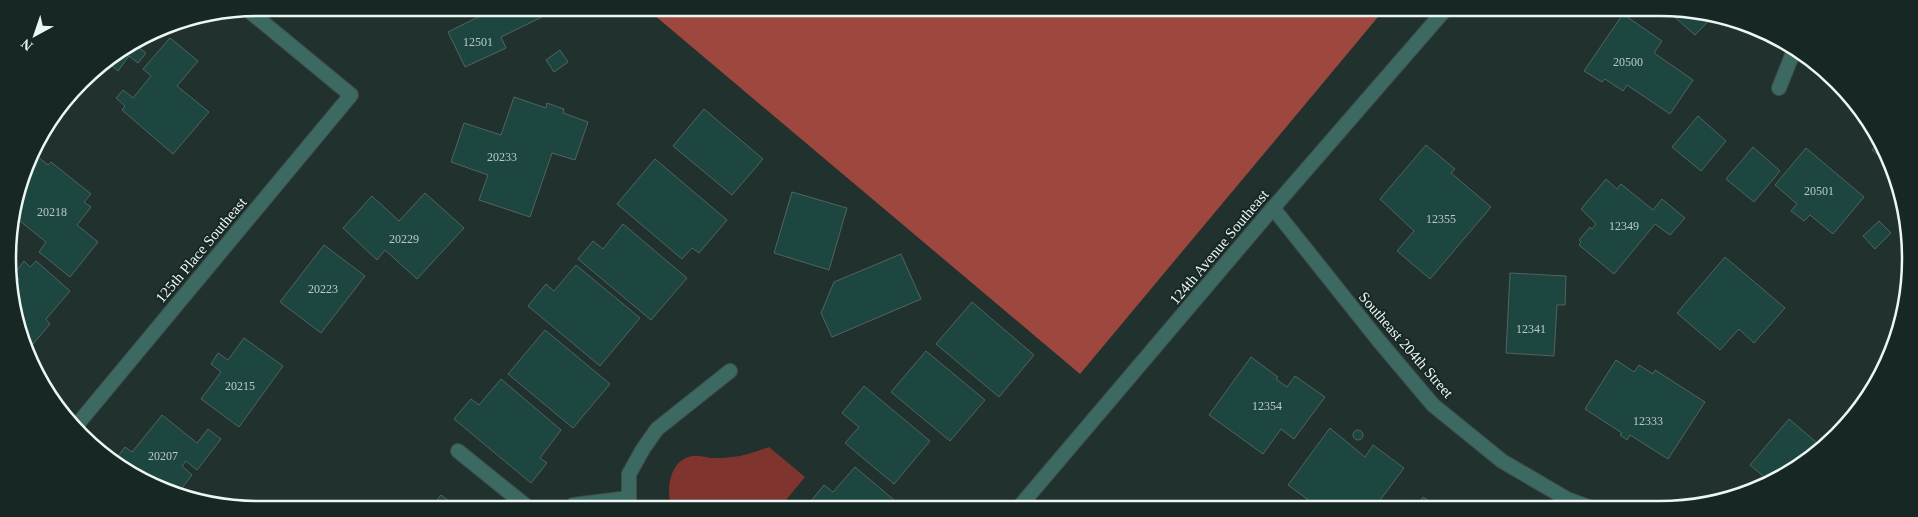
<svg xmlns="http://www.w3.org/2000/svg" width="1918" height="517" font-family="Georgia,serif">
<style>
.green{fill:#7f352e}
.forest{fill:#9d473e}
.building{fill:#1e4640;stroke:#526360}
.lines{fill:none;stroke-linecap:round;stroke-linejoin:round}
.service-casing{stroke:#3d4d4a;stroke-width:16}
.minor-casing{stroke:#3d4d4a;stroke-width:16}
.tertiary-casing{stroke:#3d4d4a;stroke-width:16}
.service{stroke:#3c6a63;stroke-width:14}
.minor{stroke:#3c6a63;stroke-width:14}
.tertiary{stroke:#3c6a63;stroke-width:14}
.labels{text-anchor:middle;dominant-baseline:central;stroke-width:4;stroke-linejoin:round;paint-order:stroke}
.number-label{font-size:12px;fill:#b8cac7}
.street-label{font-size:15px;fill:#ecf6f4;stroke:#172724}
.rim{fill:none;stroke:#ecf6f4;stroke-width:2.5}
</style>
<rect width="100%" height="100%" fill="#21312e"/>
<path class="green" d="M 769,447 L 805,477 L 781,506 L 671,506 C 666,488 670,459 693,456 C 699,455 706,458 712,458 C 719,458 725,458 732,457 C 744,456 757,451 769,447 Z"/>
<polygon class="forest" points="647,9 1383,11 1080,374"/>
<g class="building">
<polygon points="479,8 538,8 542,17 501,37 506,48 465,67 448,32 482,15"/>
<polygon points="1669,12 1708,12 1714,15 1695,35"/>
<polygon points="1623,14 1662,41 1654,53 1693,80 1670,114 1627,85 1623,91 1605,79 1602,82 1584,71"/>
<polygon points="145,37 138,47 146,53 138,63 129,56 118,71 106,61"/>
<polygon points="170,38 198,61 177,86 209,112 173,154 122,110 125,106 116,98 123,90 133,98 151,76 143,69"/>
<polygon points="560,50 568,62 554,72 546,60"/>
<polygon points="514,97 546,108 547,103 564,109 563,113 588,122 575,160 552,153 530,217 479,200 488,175 451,162 464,123 501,135"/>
<polygon points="704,109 763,159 732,195 673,146"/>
<polygon points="1862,112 1868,119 1872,129 1858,118"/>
<polygon points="1698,116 1726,141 1701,171 1672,147"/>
<polygon points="1878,142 1885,160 1872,150"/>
<polygon points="1426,145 1455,169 1451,173 1491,207 1430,279 1397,251 1414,231 1380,199"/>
<polygon points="1753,147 1780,171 1754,202 1726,179"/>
<polygon points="1806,148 1864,197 1833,234 1810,215 1804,221 1791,211 1797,204 1775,185"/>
<polygon points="32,152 48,165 51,162 91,194 84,202 91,207 77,225 98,242 70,277 39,252 46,242 15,217"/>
<polygon points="655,159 727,220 699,253 692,248 682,259 617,204"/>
<polygon points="1606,179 1617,189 1621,184 1653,210 1662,199 1685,218 1670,235 1655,224 1614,274 1579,245 1581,242 1579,240 1590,227 1592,229 1596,224 1581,209"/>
<polygon points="792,192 847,208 829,270 774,253"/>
<polygon points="425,193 464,228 417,279 385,250 377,260 343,228 372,196 399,221"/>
<polygon points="1879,221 1891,233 1875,249 1863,236"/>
<polygon points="623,224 687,278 651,320 578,259 593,241 603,249"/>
<polygon points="324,245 365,276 321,333 280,302"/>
<polygon points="901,254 921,299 832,337 821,313 834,282"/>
<polygon points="1725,257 1785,308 1754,343 1739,329 1720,350 1677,313"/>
<polygon points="24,261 30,267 36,261 70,291 46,319 50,324 27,351 21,339 14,285 19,279 14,274"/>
<polygon points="576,265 640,318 600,366 528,306 546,284 554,291"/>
<polygon points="1510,273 1566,276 1565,305 1557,305 1554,356 1506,353"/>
<polygon points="972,302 1034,355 999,397 936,344"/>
<polygon points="545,330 610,384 573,428 508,374"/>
<polygon points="244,338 283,366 239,427 201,399 221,372 211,364 218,353 228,360"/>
<polygon points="926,351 985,400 950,441 891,392"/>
<polygon points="1251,357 1278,377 1276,379 1287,387 1295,376 1325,397 1294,439 1281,429 1263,454 1209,415"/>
<polygon points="1616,360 1634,372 1639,365 1653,374 1655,370 1705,402 1668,459 1630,435 1627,440 1620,435 1622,433 1585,409"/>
<polygon points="501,379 561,430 540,458 547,463 531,483 454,419 471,399 479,405"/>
<polygon points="864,386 930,441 894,484 845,443 859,427 842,413"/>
<polygon points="162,415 197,443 208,429 221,439 197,470 186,461 182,466 192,475 178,493 133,476 115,460 125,447 132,452"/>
<polygon points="1789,419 1823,448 1770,482 1750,465"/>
<polygon points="1330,428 1365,457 1373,445 1404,468 1375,507 1370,507 1360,500 1355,507 1318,507 1288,485"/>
<circle cx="1358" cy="435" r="5"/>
<polygon points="855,467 901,506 807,506 824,485 833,492"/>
<polygon points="441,495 454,505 433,505"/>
<polygon points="1423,497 1439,507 1417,507"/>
</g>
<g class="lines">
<g class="service-casing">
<g id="service">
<polyline points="458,451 525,505"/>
<polyline points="573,505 629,498"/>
</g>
</g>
<g class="minor-casing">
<g id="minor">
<polyline points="1779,88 1795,48"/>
<polyline points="1273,208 1379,341 1433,405 1502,461 1567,499 1589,507"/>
<polyline points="76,426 351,95 248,10"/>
<polyline points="629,505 629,474 643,449 657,429 730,371"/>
</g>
</g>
<g class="tertiary-casing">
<polyline id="tertiary" points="1020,506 1273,208 1444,11"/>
</g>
<use href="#service" class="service"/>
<use href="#minor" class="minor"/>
<use href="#tertiary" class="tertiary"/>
</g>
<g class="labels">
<g class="number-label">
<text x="478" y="42">12501</text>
<text x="1628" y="62">20500</text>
<text x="502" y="157">20233</text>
<text x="1819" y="191">20501</text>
<text x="52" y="212">20218</text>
<text x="1441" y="219">12355</text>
<text x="1624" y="226">12349</text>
<text x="404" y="239">20229</text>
<text x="323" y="289">20223</text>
<text x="1531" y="329">12341</text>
<text x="240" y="386">20215</text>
<text x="1267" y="406">12354</text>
<text x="1648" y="421">12333</text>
<text x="163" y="456">20207</text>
</g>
<g class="street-label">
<text transform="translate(1219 247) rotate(-50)">124th Avenue Southeast</text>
<text transform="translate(201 250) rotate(-50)">125th Place Southeast</text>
<text transform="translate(1406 345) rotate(49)">Southeast 204th Street</text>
</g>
</g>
<path d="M0 0H1918V517H0ZM258 16H1660A242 242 0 0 1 1902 258V259A242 242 0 0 1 1660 501H258A242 242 0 0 1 16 259V258A242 242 0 0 1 258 16Z" fill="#172724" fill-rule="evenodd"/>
<path class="rim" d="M258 16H1660A242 242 0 0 1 1902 258V259A242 242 0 0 1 1660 501H258A242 242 0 0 1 16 259V258A242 242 0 0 1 258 16Z"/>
<g transform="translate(35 35) rotate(220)" stroke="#172724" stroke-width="4" paint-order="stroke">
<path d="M0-4L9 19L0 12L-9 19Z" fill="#ecf6f4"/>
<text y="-8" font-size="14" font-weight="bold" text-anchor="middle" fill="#ecf6f4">N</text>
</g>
</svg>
